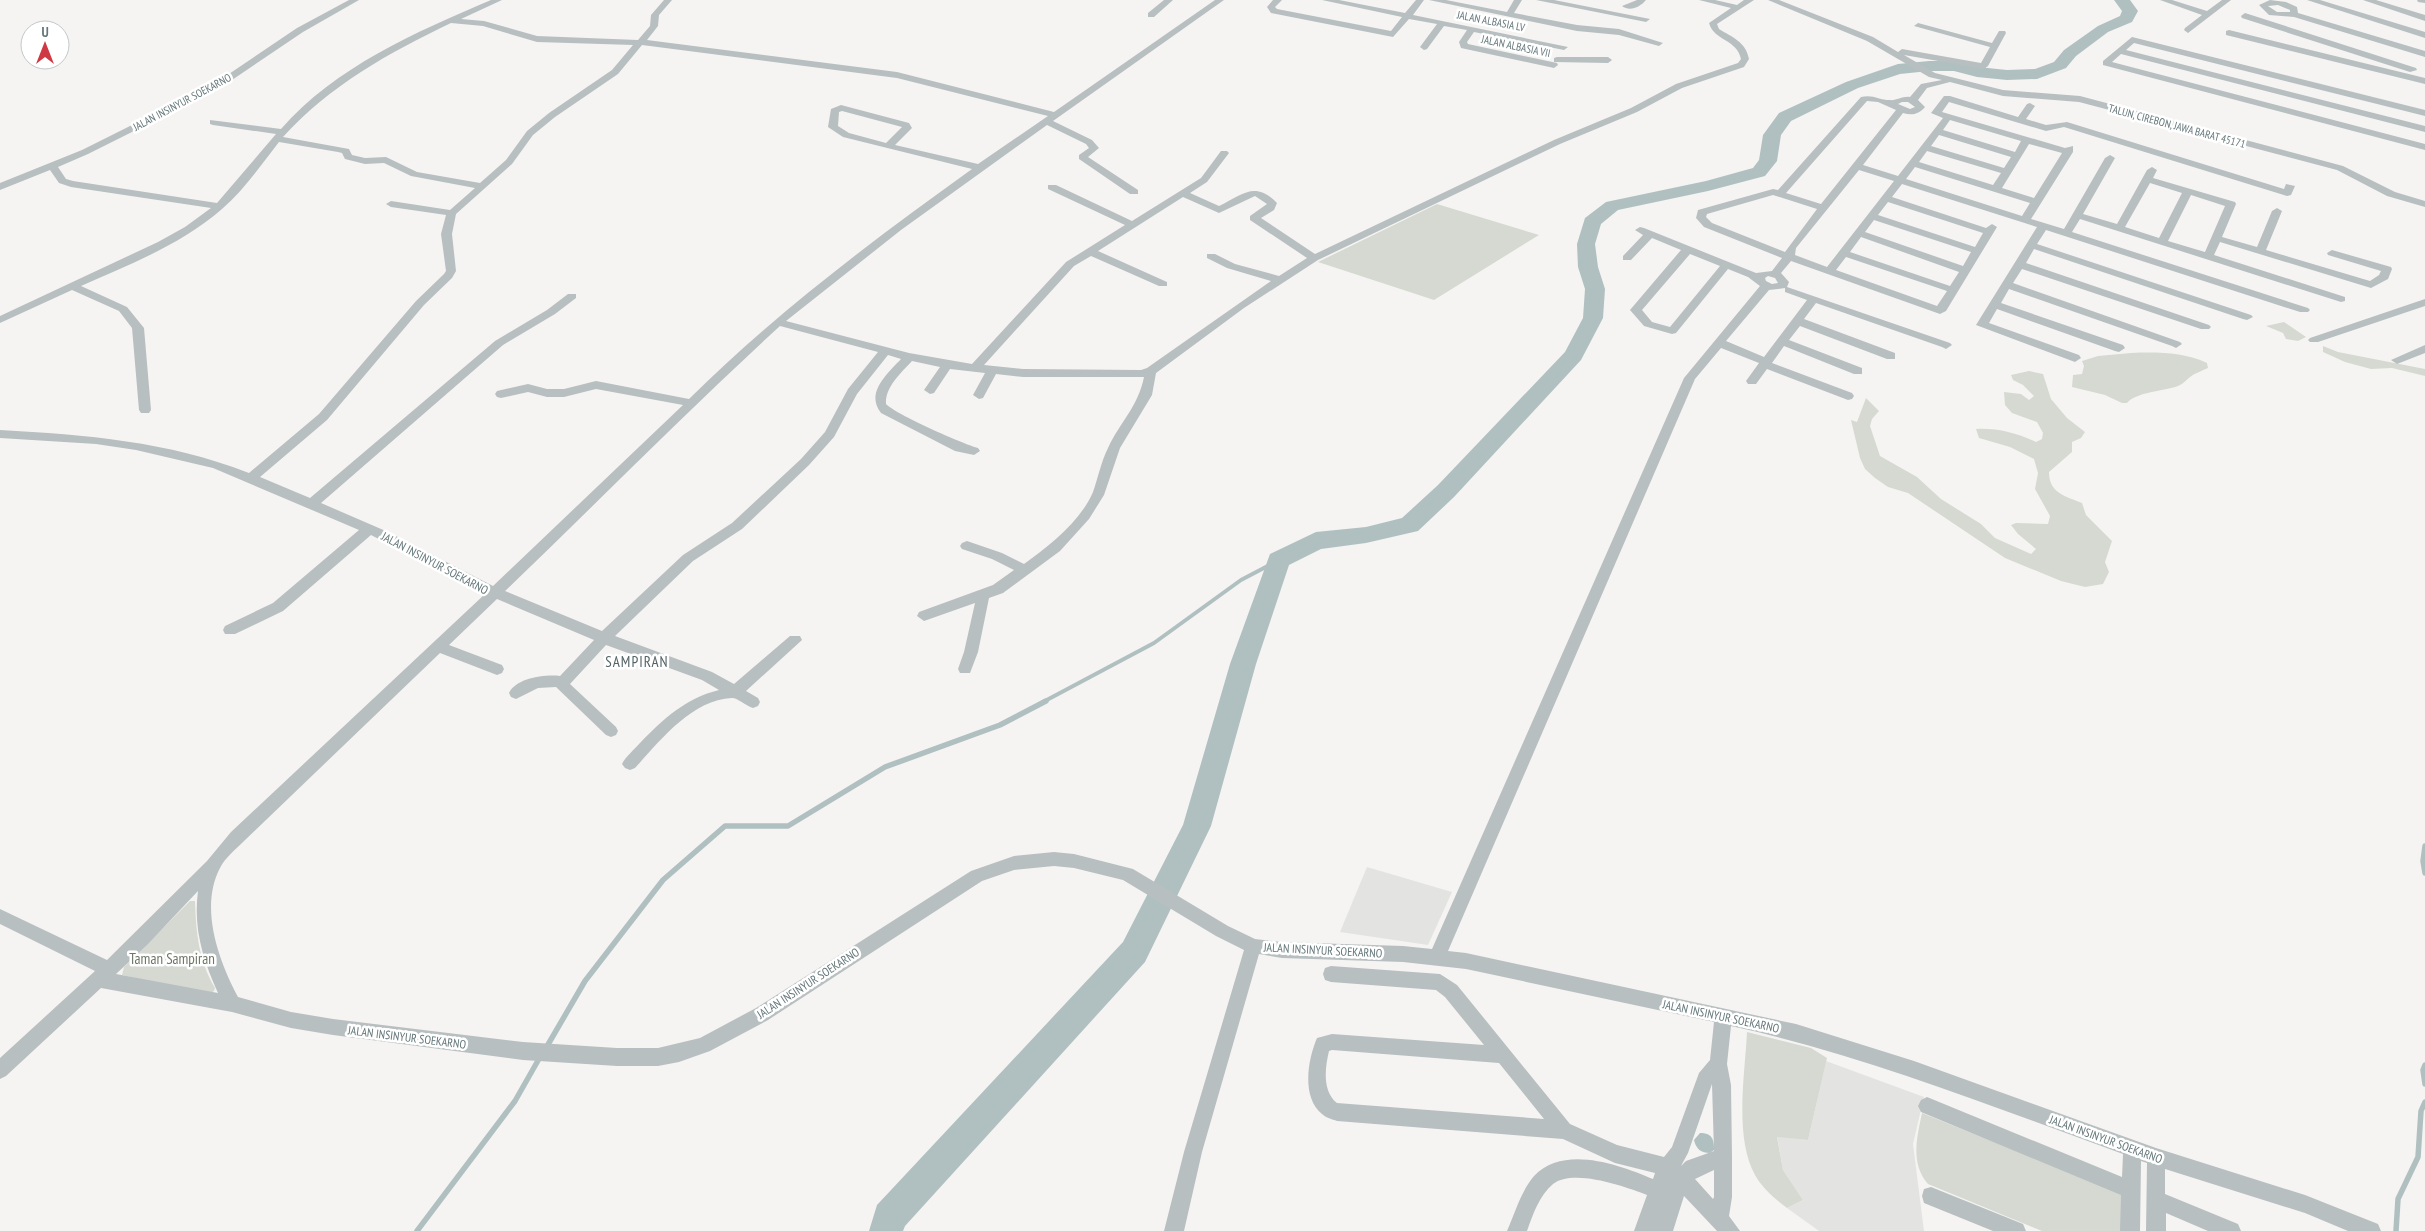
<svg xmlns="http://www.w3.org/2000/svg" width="2425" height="1231" font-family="'PT Sans Narrow',sans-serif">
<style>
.built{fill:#e3e4e2}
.green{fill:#d6d9d2}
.water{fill:#b0c0c0}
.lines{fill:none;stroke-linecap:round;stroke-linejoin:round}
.stream-far1{stroke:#b0c0c0;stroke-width:4}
.stream{stroke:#b0c0c0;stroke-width:5.5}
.river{fill:#b0c0c0;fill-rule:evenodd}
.minor{fill:#b8bfc0;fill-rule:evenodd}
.labels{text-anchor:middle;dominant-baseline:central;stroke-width:5;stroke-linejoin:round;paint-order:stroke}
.far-street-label{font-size:11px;fill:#64777a;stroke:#fff}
.street-label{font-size:12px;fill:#64777a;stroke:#fff}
.quarter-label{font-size:15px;letter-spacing:1px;fill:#546366;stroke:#fff}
.near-park-label{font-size:15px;fill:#6e7766;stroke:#fff}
</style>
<rect width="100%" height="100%" fill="#f5f4f2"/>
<g class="built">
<polygon points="1367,867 1452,892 1428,945 1340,932"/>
<polygon points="1826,1061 1924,1097 1913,1144 1924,1231 1819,1231 1787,1208 1803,1200 1783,1170 1777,1136 1808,1140"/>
</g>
<g class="green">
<polygon points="1437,204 1539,235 1434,300 1318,262"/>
<polygon points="2284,322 2306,337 2298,341 2286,339 2283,333 2266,326"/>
<polygon points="2323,346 2338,352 2425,369 2425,376 2392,368 2371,369 2345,362 2323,352"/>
<path d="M 2131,353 C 2156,352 2184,352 2207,363 L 2208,368 C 2202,371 2195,373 2190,377 C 2186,380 2183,384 2178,386 C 2164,391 2136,392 2127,403 L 2122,403 L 2105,395 L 2072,387 L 2073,375 L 2082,374 L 2084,366 L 2082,361 L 2098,356 Z"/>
<path d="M 2029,371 L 2043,374 L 2051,399 L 2067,418 L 2085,432 L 2081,438 L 2072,442 L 2072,452 L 2049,472 C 2049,493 2065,496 2082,503 L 2086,515 L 2112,541 L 2105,562 L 2109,572 L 2103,584 L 2085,587 L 2061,581 L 2005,558 L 1908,493 L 1888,487 L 1875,478 L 1865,469 L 1860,458 L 1851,420 L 1857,422 L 1866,398 L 1879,411 L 1872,419 L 1870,426 L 1880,456 L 1917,477 L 1941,499 L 1981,524 L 1995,538 L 2031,554 L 2036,549 L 2018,534 L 2011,525 L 2016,523 L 2048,524 L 2050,516 L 2035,489 L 2038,473 L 2034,459 L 2010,447 L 1979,438 L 1976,429 C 1998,428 2016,433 2036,442 L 2042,439 L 2043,433 L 2037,422 L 2012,413 L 2005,405 L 2004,392 L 2021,394 L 2029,400 L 2034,396 L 2023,385 L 2013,380 L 2011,375 Z"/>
<path d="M 190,901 L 195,901 C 196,933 199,961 215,988 L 214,991 L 209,994 L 122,975 L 124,967 Z"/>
<path d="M 1747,1032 L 1811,1048 L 1827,1058 L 1808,1140 L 1777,1137 L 1783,1170 L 1803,1200 L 1787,1208 C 1774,1198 1763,1189 1755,1175 C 1734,1137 1745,1074 1747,1032 Z"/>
<path d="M 1922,1113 L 2123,1194 L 2123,1231 L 2042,1231 L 1928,1184 C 1910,1163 1917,1137 1922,1113 Z"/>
</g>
<path class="water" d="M 1700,1133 C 1712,1133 1714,1139 1714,1150 L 1710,1153 C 1701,1153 1696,1149 1694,1140 Z"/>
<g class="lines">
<polyline class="stream-far1" points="1043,702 1154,643 1241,580 1279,560"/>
<g class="stream">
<polyline points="2425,846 2423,861 2425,873"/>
<polyline points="546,1048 585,981 663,880 725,826 788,826 885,767 1000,725 1046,701"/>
<polyline points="2425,1065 2423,1070 2425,1084"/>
<polyline points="417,1231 515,1101 540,1057"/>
<polyline points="2396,1231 2398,1199 2418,1157 2421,1111 2425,1102"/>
</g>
<polygon class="river" points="2114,0 2130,0 2138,11 2132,22 2108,32 2076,56 2066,68 2037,79 2007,80 1977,77 1954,71 1929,71 1900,74 1858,88 1791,121 1781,135 1777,161 1765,176 1708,191 1618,210 1601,224 1595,244 1598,267 1605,289 1603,318 1581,360 1454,497 1418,531 1366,543 1321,549 1289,565 1256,664 1211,826 1145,962 905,1226 903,1231 869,1231 877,1205 1123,942 1183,825 1230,664 1270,554 1316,532 1366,527 1402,518 1438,485 1565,352 1583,318 1585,289 1578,267 1577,244 1585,218 1606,202 1706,181 1753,168 1759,160 1763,135 1779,113 1846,82 1898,64 1929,61 1955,61 1978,67 2007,70 2035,69 2054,62 2064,50 2098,26 2120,16 2122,11"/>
<g class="minor">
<path d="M 349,0 L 359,0 L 303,32 L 229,82 L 202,97 L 88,154 L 58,167 L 66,179 L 73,181 L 217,203 L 276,134 L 213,125 L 210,124 L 210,120 L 281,129 C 335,67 416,32 491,0 L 502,0 L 461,19 L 484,21 L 537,36 L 638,40 L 650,26 L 651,15 L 664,0 L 672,0 L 659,15 L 658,26 L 647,40 L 897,72 L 1054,112 L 1215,0 L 1224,0 L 1053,121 L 1092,140 L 1099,148 L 1088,157 L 1138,190 L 1138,194 L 1130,194 L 1079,159 L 1079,155 L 1089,148 L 1086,144 L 1047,125 L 901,230 L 786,321 L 909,353 L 972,364 L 1066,262 L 1125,225 L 1048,189 L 1048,185 L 1056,185 L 1132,221 L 1201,178 L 1221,151 L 1227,151 L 1229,153 L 1207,182 L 1190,193 L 1219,206 C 1242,195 1255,180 1277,203 L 1274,210 L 1261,218 L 1315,254 L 1554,140 L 1631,108 L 1676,84 L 1738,63 L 1741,59 C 1737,39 1714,41 1709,23 L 1731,8 L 1699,0 L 1715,0 L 1737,5 L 1744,0 L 1754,0 L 1717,24 L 1719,29 C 1732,37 1746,42 1749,59 L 1744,67 L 1682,88 L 1637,112 L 1560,144 L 1318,260 L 1244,308 L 1156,373 L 1152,395 L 1120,448 L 1104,495 L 1089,519 L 1060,551 L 1003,593 L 989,598 L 978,652 L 970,673 L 960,673 L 958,669 L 964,652 L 975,603 L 924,621 L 917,616 L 919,612 L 993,585 L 1014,570 L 992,559 L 962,549 L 960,546 L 962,543 L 967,541 L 1002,553 L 1024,564 C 1049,546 1080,522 1093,492 C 1098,478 1101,462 1108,448 C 1120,422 1138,407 1144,377 L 1023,377 L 996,374 L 983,398 L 979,399 L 973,395 L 985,373 L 950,369 L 934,393 L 930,394 L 924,390 L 940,367 L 912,361 C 901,373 885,387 886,404 C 895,414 963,444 978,448 L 980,451 L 974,455 L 955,451 L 881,413 C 865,393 887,374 901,359 L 888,355 L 857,394 L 834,437 L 809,465 L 742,529 L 693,561 L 615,636 L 712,672 L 734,684 L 790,636 L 800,636 L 802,640 L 746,691 L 758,698 L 760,702 L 758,706 L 753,708 C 746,706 738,698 732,698 C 691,700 660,741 635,768 L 630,770 L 625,768 L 622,764 C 626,756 634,750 640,743 C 663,719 686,698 719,690 L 702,680 L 606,645 L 570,684 L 616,727 L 618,731 L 616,735 L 611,737 L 606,735 L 556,687 L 538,688 L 516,699 L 511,697 L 509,693 C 516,678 545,674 560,676 L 594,640 L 497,599 L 449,645 L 502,665 L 504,669 L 502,673 L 497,675 L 440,653 L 243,842 C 235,850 225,858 220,868 C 199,908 219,961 238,997 L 291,1012 L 333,1019 L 523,1042 L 617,1048 L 658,1048 L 700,1038 L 756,1008 L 971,871 L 1014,856 L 1054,852 L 1074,854 L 1133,869 L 1228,926 L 1255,939 L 1282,942 L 1403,946 L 1432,949 L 1684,378 L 1760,286 L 1748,277 L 1728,269 L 1676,333 L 1672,334 L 1644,326 L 1630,310 L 1681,250 L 1652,238 L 1631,260 L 1623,260 L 1623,256 L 1643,235 L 1635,230 L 1640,227 L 1644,228 L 1756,273 L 1772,271 L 1782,258 L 1704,227 L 1696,218 L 1698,210 L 1773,189 L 1778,190 L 1861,97 C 1873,94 1879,100 1890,100 C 1896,101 1902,96 1910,97 L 1921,84 L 1942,80 L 1929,77 L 1867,41 L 1768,0 L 1779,0 L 1873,37 L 1898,52 L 1902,49 L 1981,63 L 1990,47 L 1914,26 L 1918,23 L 1992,43 L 1999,31 L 2005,31 L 2006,33 L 1988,66 L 1984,69 L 1904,55 L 1935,73 L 2003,90 L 2080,96 L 2343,166 L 2395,192 L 2425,201 L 2425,207 L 2387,196 L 2337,170 L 2079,102 L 2003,96 L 1950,82 L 1927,88 L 1918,100 L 1925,107 C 1919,114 1912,116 1903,113 L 1863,165 L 1898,176 L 1943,118 L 1931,113 L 1944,96 L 1950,96 L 2018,117 L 2027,104 L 2030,103 L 2035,106 L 2026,119 L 2046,125 L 2067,122 L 2284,189 L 2286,184 L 2295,186 L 2291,195 L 2287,196 L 2064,127 L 2046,131 L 1949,102 L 1942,112 L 2065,148 L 2073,146 L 2073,152 L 2031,219 L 2064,229 L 2105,158 L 2110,155 L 2115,158 L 2083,214 L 2117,224 L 2147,170 L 2152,167 L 2157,170 L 2153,178 L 2235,202 L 2236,204 L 2222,237 L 2257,247 L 2272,211 L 2277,208 L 2282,211 L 2266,250 L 2370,281 L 2379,275 L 2381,271 L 2328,255 L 2327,253 L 2332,250 L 2391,267 L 2392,269 L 2388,279 L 2371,288 L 2220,242 L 2214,255 L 2345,297 L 2345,301 L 2341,302 L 2080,219 L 2072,232 L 2308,308 L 2310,310 L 2308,312 L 2300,312 L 2046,230 L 2037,244 L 2251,315 L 2253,317 L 2247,320 L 2243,319 L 2034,249 L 2026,263 L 2209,325 L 2211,327 L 2209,329 L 2201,329 L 2022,269 L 2013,283 L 2180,342 L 2182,344 L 2176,348 L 2172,346 L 2009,289 L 2001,303 L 2123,345 L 2125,348 L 2119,352 L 2115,351 L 1997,309 L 1989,323 L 2079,355 L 2081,358 L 2075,362 L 1976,325 L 2037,227 L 1902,184 L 1892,197 L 1986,228 L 1992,224 L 1997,227 L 1946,311 L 1940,314 L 1791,261 L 1781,273 L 1789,282 L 1787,287 L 1950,343 L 1952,345 L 1946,349 L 1942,347 L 1816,303 L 1804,319 L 1895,353 L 1895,359 L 1887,359 L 1800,326 L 1789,340 L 1862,368 L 1862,374 L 1854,374 L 1784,346 L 1772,363 L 1852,393 L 1854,396 L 1852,399 L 1848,400 L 1767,369 L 1756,384 L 1748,384 L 1746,381 L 1759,363 L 1721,348 L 1695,379 L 1448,951 L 1466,953 L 1796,1024 L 1914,1061 L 2156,1148 L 2305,1195 L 2378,1224 L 2381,1231 L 2348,1231 L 2305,1213 L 2165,1169 L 2165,1194 L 2238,1224 L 2241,1231 L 2208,1231 L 2166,1213 L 2166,1231 L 2146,1231 L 2147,1163 L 2141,1161 L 2140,1231 L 2120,1231 L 2121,1195 L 1921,1112 L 1918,1106 L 1921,1100 L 1927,1097 L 2122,1177 L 2123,1154 C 1993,1107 1865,1055 1731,1026 L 1727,1064 L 1731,1085 L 1732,1157 L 1732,1197 L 1729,1216 L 1740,1231 L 1717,1231 L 1684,1196 L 1673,1231 L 1634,1231 L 1647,1195 C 1626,1187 1574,1168 1553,1184 C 1539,1196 1533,1214 1527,1231 L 1507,1231 C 1515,1213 1521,1191 1534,1176 C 1564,1144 1620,1165 1653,1179 L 1655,1173 L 1615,1163 L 1563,1139 L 1337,1121 C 1332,1119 1326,1118 1322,1114 C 1301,1097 1308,1059 1317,1038 L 1332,1034 L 1484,1045 L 1445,997 L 1436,990 L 1331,982 L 1325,980 L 1323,974 L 1325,968 L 1331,966 L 1440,974 L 1457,985 L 1570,1124 L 1617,1145 L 1664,1157 L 1672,1147 L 1699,1073 L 1710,1060 L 1714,1022 L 1466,969 L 1403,962 L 1282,958 L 1259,954 L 1202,1152 L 1184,1231 L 1164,1231 L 1184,1152 L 1244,950 L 1216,936 L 1123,880 L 1074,868 L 1054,866 L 1014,870 L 982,881 L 768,1020 L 710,1051 L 679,1062 L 658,1066 L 617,1066 L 523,1060 L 333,1035 L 291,1028 L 232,1012 L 101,988 L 6,1076 L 0,1079 L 0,1058 L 95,971 L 0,924 L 0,909 L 107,960 L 207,861 L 231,832 L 485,594 L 371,535 L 283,611 L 235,634 L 225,634 L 223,630 L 225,626 L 273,603 L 359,530 L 213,468 L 136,450 L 96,444 L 0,438 L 0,430 C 87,435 167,441 249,473 L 319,414 L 416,301 L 444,274 L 446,271 L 441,234 L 446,215 L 391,207 L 386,204 L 391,201 L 450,210 L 475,188 L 411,176 L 384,163 L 365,164 L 345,159 L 342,153 L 338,152 L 279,142 C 261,165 244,190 222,209 C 182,244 129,265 81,286 L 127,307 L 144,328 L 151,410 L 149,413 L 141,413 L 139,410 L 132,328 L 119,311 L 72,290 L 0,323 L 0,316 L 158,242 L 185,227 L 211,208 L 71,187 L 59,183 L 50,170 L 0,190 L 0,183 L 82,150 L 196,93 L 223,78 L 297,28 ZM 451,23 L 483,26 L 537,42 L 633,45 L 612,70 L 549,113 L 527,131 L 506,160 L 480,183 L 417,172 L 386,157 L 365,158 L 352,155 L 349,149 L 283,137 C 329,86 390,52 451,23 ZM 642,45 L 897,78 L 1048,116 L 978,164 L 895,145 L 912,128 L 909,123 L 841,105 L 831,109 L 828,127 L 843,137 L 972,169 C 873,240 776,313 689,399 L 596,381 L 564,389 L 547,389 L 528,384 L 497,391 L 495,394 L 497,397 L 501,398 L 528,392 L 547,397 L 564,397 L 596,389 L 683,405 L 493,586 L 388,532 L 321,503 L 503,345 L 555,314 L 576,298 L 576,294 L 568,294 L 547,310 L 495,341 L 310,498 L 260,477 L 327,420 L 424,305 L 452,278 L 456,271 L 452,234 L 456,214 L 512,164 L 533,135 L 555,117 L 618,74 ZM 1867,101 L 1878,102 L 1896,110 L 1821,204 L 1786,193 ZM 1902,102 L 1908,102 L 1915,107 L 1910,109 L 1898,104 ZM 842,111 L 902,127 L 886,143 L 849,133 L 838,126 L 839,112 ZM 1950,120 L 2021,141 L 2015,152 L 1943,130 ZM 1939,135 L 2011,157 L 2004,168 L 1931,146 ZM 2029,144 L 2062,153 L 2034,198 L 2002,188 ZM 1927,151 L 2001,173 L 1993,185 L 1919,162 ZM 1915,167 L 2030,203 L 2022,216 L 1906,179 ZM 1859,170 L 1894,181 L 1827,267 L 1795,255 L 1796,248 ZM 2150,183 L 2182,193 L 2159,238 L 2125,227 ZM 1773,195 L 1817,209 L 1785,252 L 1712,223 L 1706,217 L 1707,214 ZM 2191,195 L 2225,206 L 2205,252 L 2168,241 ZM 1255,196 L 1267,204 L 1250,216 L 1250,220 L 1307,258 L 1279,276 L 1235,264 L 1215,254 L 1207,254 L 1207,258 L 1227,268 L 1271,281 L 1147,368 L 1141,370 L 1023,369 L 984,365 L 1074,266 L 1091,256 L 1159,286 L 1167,286 L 1167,282 L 1098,251 L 1183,197 L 1219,213 ZM 1888,202 L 1983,233 L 1975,247 L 1878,215 ZM 1874,220 L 1971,252 L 1963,266 L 1865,232 ZM 1861,237 L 1959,272 L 1950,286 L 1850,252 ZM 1690,254 L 1720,266 L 1670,327 L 1652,322 L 1642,310 ZM 1846,257 L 1947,291 L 1937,306 L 1836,270 ZM 1768,276 L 1775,278 L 1778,283 L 1772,284 L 1766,281 L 1765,278 ZM 1785,288 L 1785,292 L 1807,300 L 1764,357 L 1726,341 L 1769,290 ZM 780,326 L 878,352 L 848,389 L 825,432 L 801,459 L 732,523 L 683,555 L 602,631 L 505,591 C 597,503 686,412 780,326 ZM 198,891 C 193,928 203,960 218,993 L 116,974 L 148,944 ZM 1332,1050 L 1499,1063 L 1544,1119 L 1337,1103 C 1322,1091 1325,1068 1329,1051 ZM 1712,1084 L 1714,1151 L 1686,1161 L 1681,1166 L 1688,1153 ZM 1714,1170 L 1714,1197 L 1713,1199 L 1695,1179 Z"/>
<polygon points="1164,0 1173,0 1154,17 1148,17 1148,13"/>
<polygon points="1273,0 1282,0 1275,7 1277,9 1391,31 1402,17 1322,0 1339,0 1405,13 1416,0 1424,0 1413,15 1568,47 1564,50 1474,32 1467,42 1468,44 1557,63 1558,65 1554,68 1461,48 1459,42 1467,30 1444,26 1427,49 1424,50 1420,47 1437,24 1409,19 1393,37 1271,13 1267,7"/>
<polygon points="1429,0 1446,0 1507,12 1514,0 1522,0 1514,13 1577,25 1619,29 1663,43 1659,46 1619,35 1577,31"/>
<polygon points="1536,0 1554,0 1650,19 1646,22"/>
<path d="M 1637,0 L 1646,0 C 1640,7 1630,12 1622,6 Z"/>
<polygon points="2160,0 2172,0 2207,11 2222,0 2231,0 2188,33 2184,30 2185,28 2202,15"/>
<path d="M 2270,0 L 2286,2 L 2297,7 L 2298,13 L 2425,51 L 2425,57 L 2294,17 L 2269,15 L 2259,5 ZM 2278,5 L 2290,10 L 2290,12 L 2277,12 L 2268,6 Z"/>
<polygon points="2307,0 2320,0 2425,32 2425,38"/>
<polygon points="2363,0 2376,0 2425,15 2425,21"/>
<polygon points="2417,0 2425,0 2425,3 2418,2"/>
<polygon points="2245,13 2416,68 2417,70 2410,72 2242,18 2241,16"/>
<polygon points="2229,30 2425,78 2425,84 2226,35 2226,31"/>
<polygon points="2132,37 2425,110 2425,116 2134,43 2126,50 2425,126 2425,132 2121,54 2112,62 2425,144 2425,150 2103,65 2103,61"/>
<polygon points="1557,57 1608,57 1612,60 1608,63 1554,62 1554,58"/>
<polygon points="2425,299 2425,306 2318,342 2310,342 2308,340 2310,338"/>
<polygon points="2425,345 2425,353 2397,364 2391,360"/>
<polygon points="1931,1187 2023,1224 2026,1231 1993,1231 1924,1203 1922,1196 1924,1189"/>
</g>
</g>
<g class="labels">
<g class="far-street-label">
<text transform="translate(1491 21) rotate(11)">JALAN ALBASIA LV</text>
<text transform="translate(1516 46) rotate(12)">JALAN ALBASIA VII</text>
<text transform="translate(182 102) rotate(-28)">JALAN INSINYUR SOEKARNO</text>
<text transform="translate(2177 126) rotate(15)">TALUN, CIREBON, JAWA BARAT 45171</text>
</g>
<g class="street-label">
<text transform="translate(435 563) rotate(28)">JALAN INSINYUR SOEKARNO</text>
<text transform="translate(1323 950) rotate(3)">JALAN INSINYUR SOEKARNO</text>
<text transform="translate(808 983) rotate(-33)">JALAN INSINYUR SOEKARNO</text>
<text transform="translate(1721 1016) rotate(12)">JALAN INSINYUR SOEKARNO</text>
<text transform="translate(407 1037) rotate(7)">JALAN INSINYUR SOEKARNO</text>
<text transform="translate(2106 1139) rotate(20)">JALAN INSINYUR SOEKARNO</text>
</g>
<g class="quarter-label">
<text x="637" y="661">SAMPIRAN</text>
</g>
<g class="near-park-label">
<text x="172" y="958">Taman Sampiran</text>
</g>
</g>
<g transform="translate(45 45)"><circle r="24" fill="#ffffff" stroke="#c1c9ca"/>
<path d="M0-4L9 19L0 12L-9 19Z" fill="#ce3943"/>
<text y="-8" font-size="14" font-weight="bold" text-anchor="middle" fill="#64777a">U</text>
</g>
</svg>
